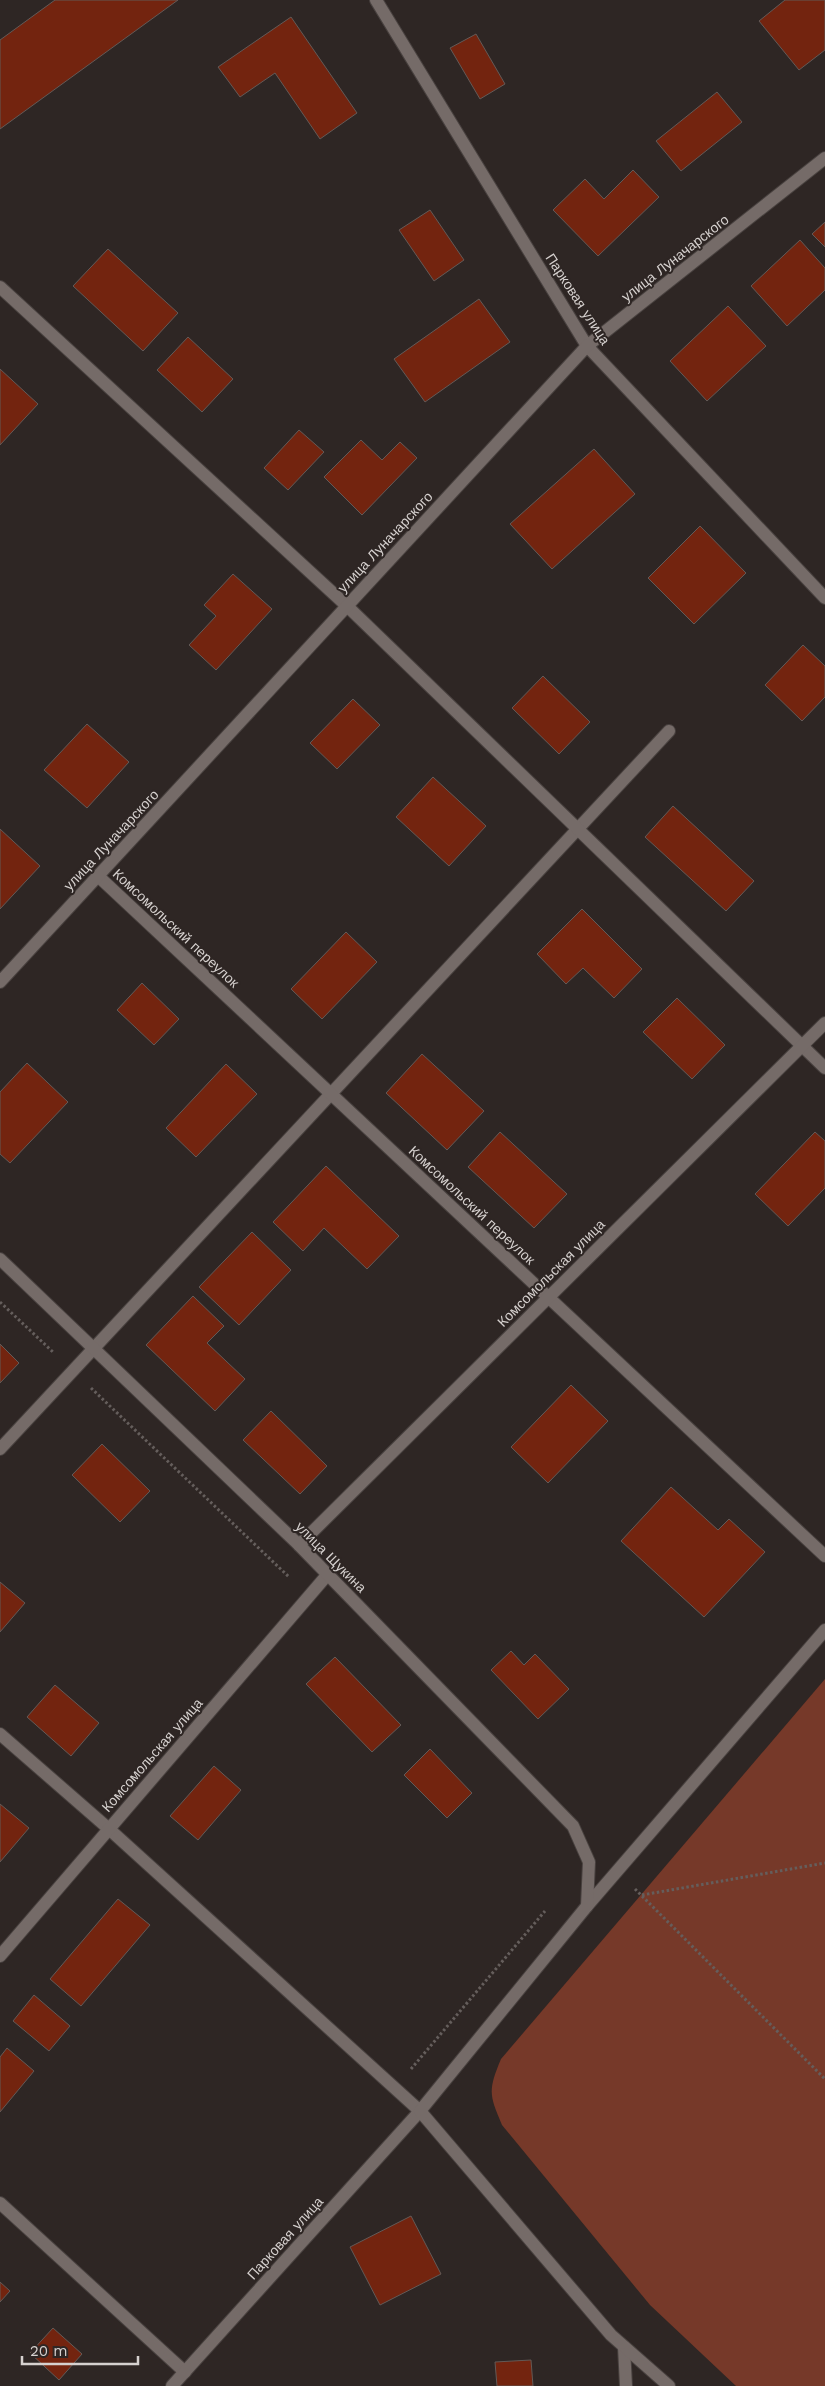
<svg xmlns="http://www.w3.org/2000/svg" width="825" height="2386" font-family="'Work Sans',sans-serif">
<style>
.green{fill:#763929}
.building{fill:#73240f;stroke:#635a57}
.lines{fill:none;stroke-linecap:round;stroke-linejoin:round}
.service-casing{stroke:#48413f;stroke-width:14}
.minor-casing{stroke:#48413f;stroke-width:14}
.tertiary-casing{stroke:#48413f;stroke-width:14}
.path{stroke:#655e5c;stroke-width:3;stroke-dasharray:2.5 2.5;stroke-linecap:butt}
.service{stroke:#756b68;stroke-width:12}
.minor{stroke:#756b68;stroke-width:12}
.tertiary{stroke:#756b68;stroke-width:12}
.labels{text-anchor:middle;dominant-baseline:central;stroke-width:4;stroke-linejoin:round;paint-order:stroke}
.street-label{font-size:14px;fill:#d6d1cf;stroke:#2e2624}
</style>
<rect width="100%" height="100%" fill="#2e2624"/>
<path class="green" d="M 825,1679 L 825,2386 L 736,2386 L 650,2305 L 502,2125 C 489,2095 488,2090 501,2059 Z"/>
<g class="building">
<polygon points="55,0 178,0 0,129 0,40"/>
<polygon points="785,0 825,0 825,50 799,70 759,21"/>
<polygon points="291,17 357,113 320,139 275,73 240,97 218,67"/>
<polygon points="476,34 505,84 480,99 450,48"/>
<polygon points="717,92 742,122 681,171 656,141"/>
<polygon points="633,170 659,197 598,256 553,210 585,179 604,199"/>
<polygon points="430,210 464,260 434,281 399,230"/>
<polygon points="825,222 825,247 812,234"/>
<polygon points="800,240 825,268 825,290 787,326 751,286"/>
<polygon points="108,249 178,313 143,351 73,286"/>
<polygon points="479,299 510,342 425,402 394,359"/>
<polygon points="728,306 766,346 707,401 670,361"/>
<polygon points="188,337 233,379 202,412 157,370"/>
<polygon points="0,369 38,404 0,445"/>
<polygon points="299,430 324,452 288,490 264,468"/>
<polygon points="361,440 382,460 400,442 417,458 362,515 324,477"/>
<polygon points="594,449 635,494 552,569 510,524"/>
<polygon points="700,526 746,573 694,624 648,578"/>
<polygon points="233,574 272,609 216,670 189,645 216,616 204,605"/>
<polygon points="803,645 825,666 825,697 802,721 765,685"/>
<polygon points="543,676 590,722 559,754 512,708"/>
<polygon points="353,699 380,725 337,769 310,743"/>
<polygon points="87,724 129,762 87,808 44,770"/>
<polygon points="433,777 486,826 449,866 396,817"/>
<polygon points="673,806 754,881 726,911 645,837"/>
<polygon points="0,829 40,866 0,909"/>
<polygon points="582,909 642,969 614,998 583,968 566,984 537,954"/>
<polygon points="346,932 377,962 322,1019 291,989"/>
<polygon points="142,983 179,1019 154,1045 117,1010"/>
<polygon points="677,998 725,1045 692,1079 643,1032"/>
<polygon points="422,1054 484,1111 447,1150 386,1093"/>
<polygon points="27,1063 68,1102 10,1163 0,1154 0,1092"/>
<polygon points="226,1064 257,1094 196,1157 166,1128"/>
<polygon points="500,1132 567,1194 534,1228 468,1167"/>
<polygon points="815,1132 825,1141 825,1188 788,1226 755,1194"/>
<polygon points="326,1166 399,1236 367,1269 324,1228 303,1251 273,1222"/>
<polygon points="252,1232 291,1270 239,1325 199,1287"/>
<polygon points="193,1296 224,1326 207,1343 245,1379 215,1411 146,1345"/>
<polygon points="0,1344 19,1363 0,1383"/>
<polygon points="571,1385 608,1421 548,1483 511,1447"/>
<polygon points="271,1411 327,1466 300,1494 243,1440"/>
<polygon points="102,1444 150,1491 120,1522 72,1475"/>
<polygon points="671,1487 718,1530 729,1519 765,1552 704,1617 621,1541"/>
<polygon points="0,1582 25,1603 0,1632"/>
<polygon points="511,1651 524,1665 535,1654 569,1689 538,1719 491,1670"/>
<polygon points="335,1657 401,1725 372,1752 306,1684"/>
<polygon points="55,1685 99,1723 71,1756 27,1717"/>
<polygon points="430,1749 472,1793 447,1818 404,1775"/>
<polygon points="214,1766 241,1790 198,1840 170,1816"/>
<polygon points="0,1804 29,1828 0,1862"/>
<polygon points="118,1899 150,1925 81,2006 50,1979"/>
<polygon points="34,1995 70,2026 49,2051 13,2021"/>
<polygon points="7,2048 34,2071 0,2112 0,2057"/>
<polygon points="411,2216 441,2274 380,2305 350,2247"/>
<polygon points="0,2282 10,2291 0,2302"/>
<polygon points="53,2328 82,2354 59,2380 30,2353"/>
<polygon points="531,2360 533,2386 497,2386 495,2362"/>
</g>
<g class="lines">
<g class="service-casing">
<g id="service">
<polyline points="0,1449 669,731"/>
<polyline points="0,2203 185,2372"/>
</g>
</g>
<g class="minor-casing">
<g id="minor">
<polyline points="376,0 587,346 825,598"/>
<polyline points="0,287 347,606 825,1068"/>
<polyline points="98,876 825,1556"/>
<polyline points="0,982 587,346 825,158"/>
<polyline points="299,1545 825,1023"/>
<polyline points="0,1734 109,1829 420,2111 172,2386"/>
<polyline points="587,1906 825,1630"/>
<polyline points="0,1956 328,1574"/>
<polyline points="624,2347 626,2386"/>
</g>
</g>
<g class="tertiary-casing">
<polyline id="tertiary" points="0,1259 299,1545 573,1826 589,1862 587,1906 420,2111 611,2335 669,2386"/>
</g>
<g class="path">
<polyline points="0,1302 54,1353"/>
<polyline points="91,1388 289,1577"/>
<polyline points="635,1889 825,2079"/>
<polyline points="642,1895 825,1863"/>
<polyline points="411,2069 545,1911"/>
</g>
<use href="#service" class="service"/>
<use href="#minor" class="minor"/>
<use href="#tertiary" class="tertiary"/>
</g>
<g class="labels">
<g class="street-label">
<text transform="translate(675 258) rotate(-38)">улица Луначарского</text>
<text transform="translate(578 299) rotate(57)">Парковая улица</text>
<text transform="translate(385 542) rotate(-47)">улица Луначарского</text>
<text transform="translate(111 840) rotate(-47)">улица Луначарского</text>
<text transform="translate(176 928) rotate(43)">Комсомольский переулок</text>
<text transform="translate(472 1205) rotate(43)">Комсомольский переулок</text>
<text transform="translate(551 1273) rotate(-45)">Комсомольская улица</text>
<text transform="translate(331 1557) rotate(45)">улица Щукина</text>
<text transform="translate(152 1755) rotate(-49)">Комсомольская улица</text>
<text transform="translate(285 2238) rotate(-48)">Парковая улица</text>
</g>
</g>
<path d="M22 2356v8h116v-8" fill="none" stroke="#d6d1cf" stroke-width="2.5"/>
<text x="30" y="2356" font-size="15" fill="#d6d1cf" stroke="#2e2624" stroke-width="4" paint-order="stroke">20 m</text>
</svg>
